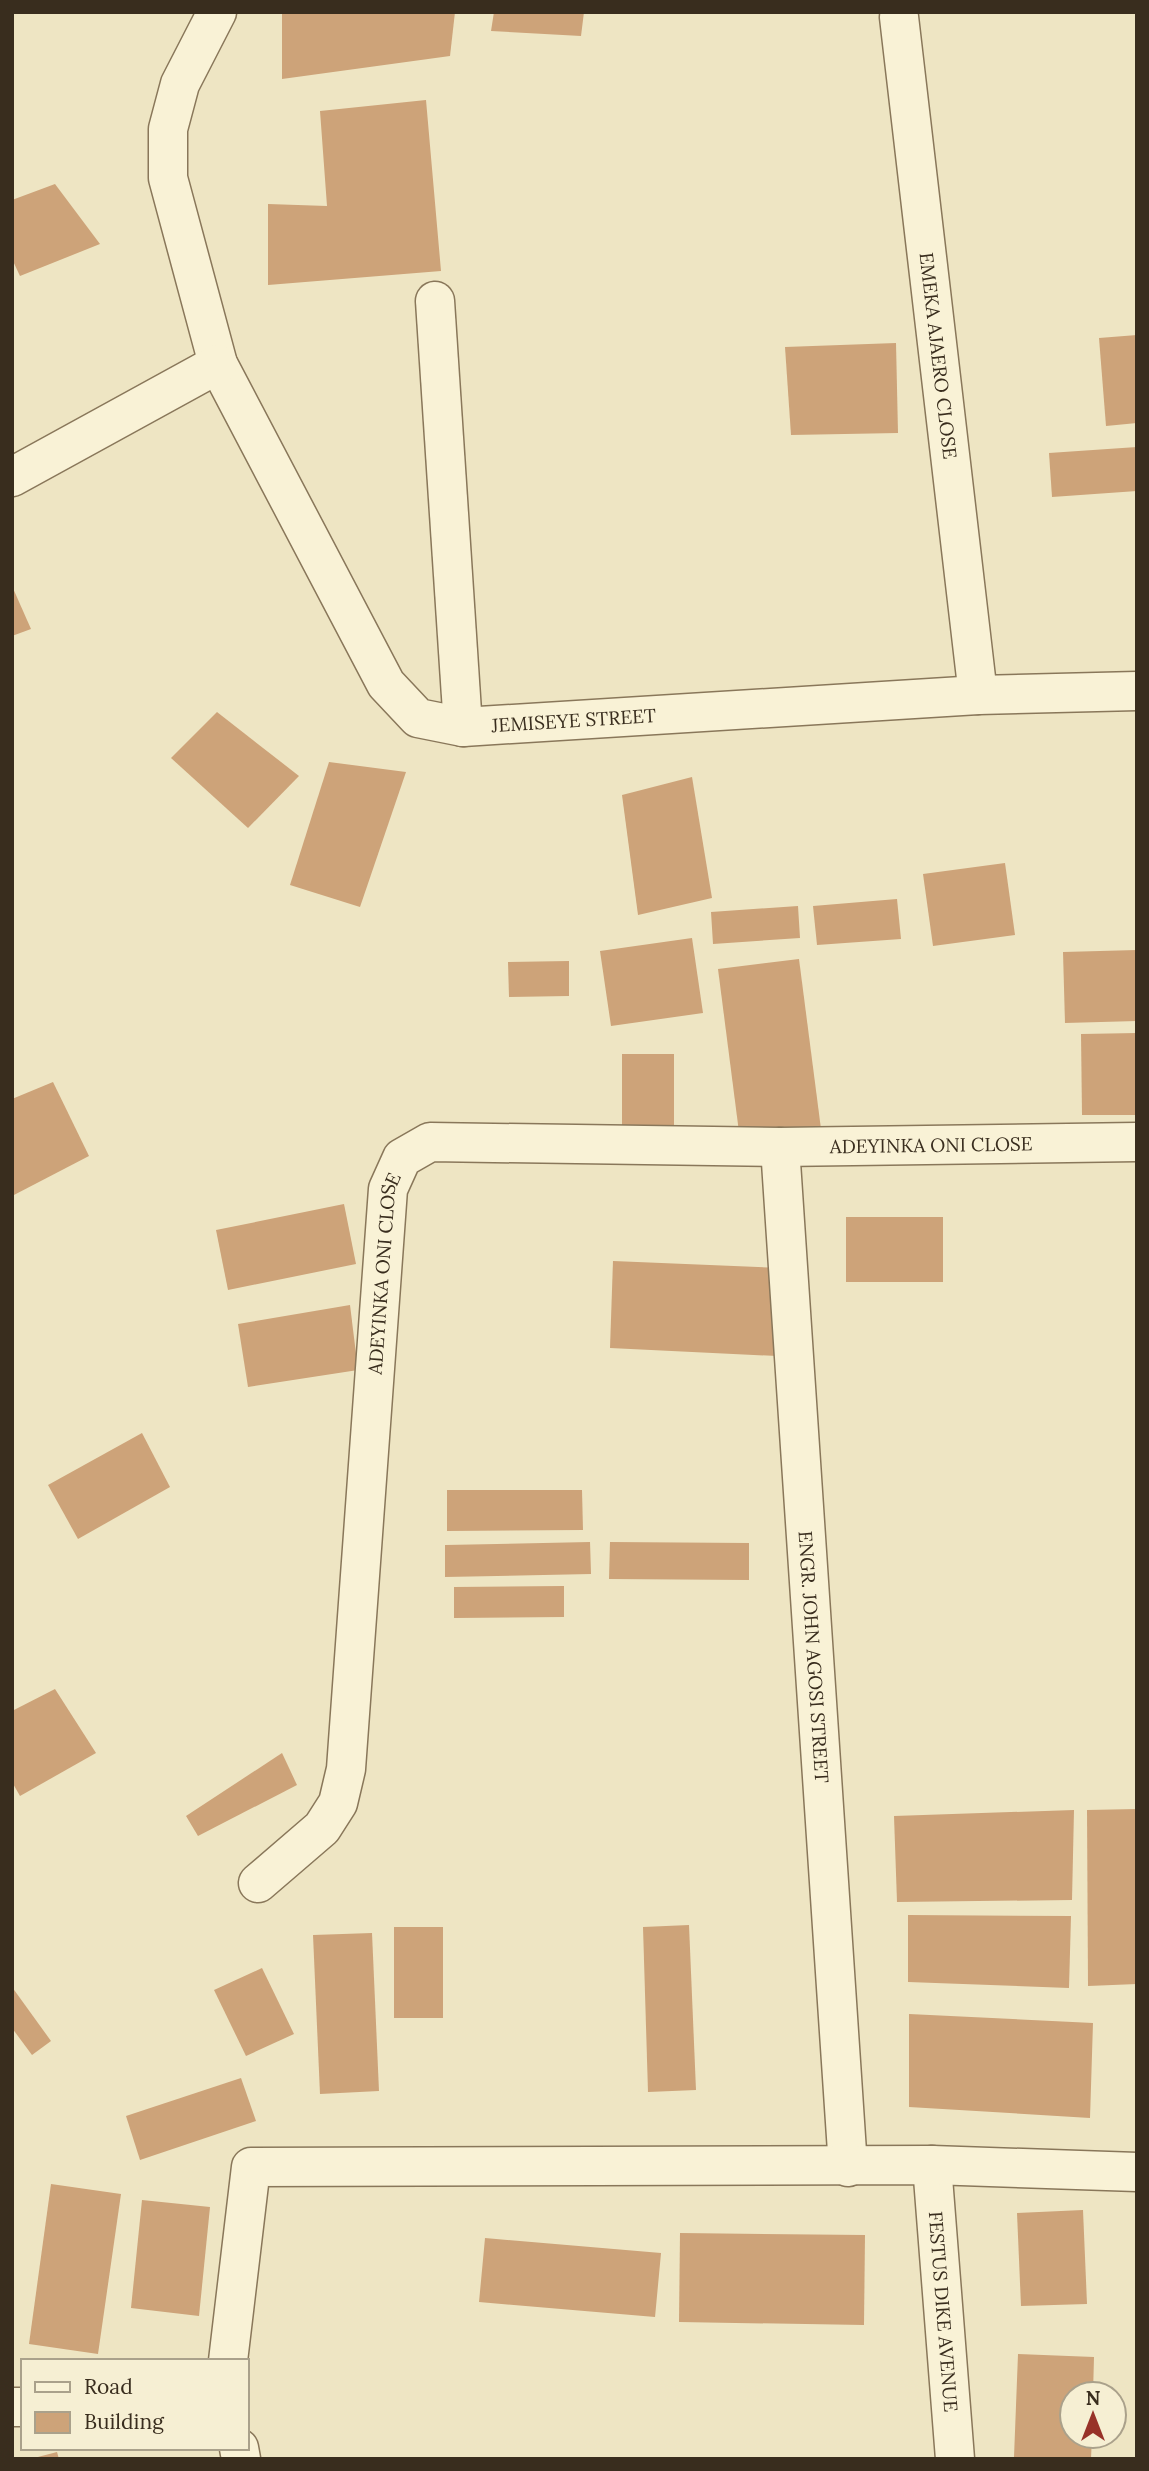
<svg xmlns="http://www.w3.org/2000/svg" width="1149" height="2471" font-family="Lora,serif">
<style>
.building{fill:#cda379}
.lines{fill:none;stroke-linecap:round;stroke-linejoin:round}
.minor-casing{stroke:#89775a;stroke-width:41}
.minor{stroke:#f9f2d6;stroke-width:38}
.labels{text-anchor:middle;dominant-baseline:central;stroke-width:5;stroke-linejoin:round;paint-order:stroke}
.street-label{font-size:19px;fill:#392d1e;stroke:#f6efd3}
</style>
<rect width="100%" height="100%" fill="#eee5c3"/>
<g class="building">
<polygon points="282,12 455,12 450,56 282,79"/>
<polygon points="494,12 584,12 581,36 491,31"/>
<polygon points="426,100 441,271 268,285 268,204 327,206 320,111"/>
<polygon points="55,184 100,244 20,276 12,259 12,200"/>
<polygon points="1137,335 1137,423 1106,426 1099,338"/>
<polygon points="896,343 898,433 791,435 785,347"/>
<polygon points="1137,447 1137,491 1052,497 1049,453"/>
<polygon points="12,586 31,629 12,636"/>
<polygon points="217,712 299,776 248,828 171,758"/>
<polygon points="329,762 406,772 360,907 290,885"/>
<polygon points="692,777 712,898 638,915 622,795"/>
<polygon points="1005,863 1015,935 933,946 923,874"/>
<polygon points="897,899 901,939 817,945 813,906"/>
<polygon points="798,906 800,938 713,944 711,912"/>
<polygon points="692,938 703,1013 611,1026 600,951"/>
<polygon points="1137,950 1137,1021 1065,1023 1063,952"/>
<polygon points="799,959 821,1129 740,1140 718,969"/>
<polygon points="569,961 569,996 509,997 508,962"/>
<polygon points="1137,1033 1137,1115 1082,1115 1081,1034"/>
<rect x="622" y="1054" width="52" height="75"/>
<polygon points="53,1082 89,1156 12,1196 12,1099"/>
<polygon points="344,1204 356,1264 228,1290 216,1230"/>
<rect x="846" y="1217" width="97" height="65"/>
<polygon points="613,1261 781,1268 777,1356 610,1348"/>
<polygon points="350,1305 358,1370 248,1387 238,1324"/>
<polygon points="142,1433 170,1487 78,1539 48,1485"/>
<polygon points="447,1490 582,1490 583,1530 447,1531"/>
<polygon points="590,1542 591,1574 445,1577 445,1545"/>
<polygon points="610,1542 749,1543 749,1580 609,1579"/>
<polygon points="564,1586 564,1617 454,1618 454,1587"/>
<polygon points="55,1689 96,1753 20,1796 12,1782 12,1711"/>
<polygon points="282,1753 297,1785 198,1836 186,1816"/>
<polygon points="1137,1809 1137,1984 1088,1986 1087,1810"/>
<polygon points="1074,1810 1072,1900 897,1902 894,1816"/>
<polygon points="908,1915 1071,1916 1069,1988 908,1982"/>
<polygon points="689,1925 696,2090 648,2092 643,1927"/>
<rect x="394" y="1927" width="49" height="91"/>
<polygon points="372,1933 379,2091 320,2094 313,1935"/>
<polygon points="262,1968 294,2034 246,2056 214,1990"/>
<polygon points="12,1987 51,2041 32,2055 12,2028"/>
<polygon points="909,2014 1093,2023 1090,2118 909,2107"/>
<polygon points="241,2078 256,2121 140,2160 126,2116"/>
<polygon points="51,2184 121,2194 98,2354 29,2344"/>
<polygon points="142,2200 210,2207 199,2316 131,2308"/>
<polygon points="1083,2210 1087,2304 1021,2306 1017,2213"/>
<polygon points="680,2233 865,2235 864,2325 679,2322"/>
<polygon points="485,2238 661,2253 655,2317 479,2302"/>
<polygon points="1018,2354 1094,2357 1093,2394 1072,2394 1072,2436 1092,2436 1091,2459 1014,2457"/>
<polygon points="57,2452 59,2459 34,2459 34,2458"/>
</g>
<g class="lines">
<g class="minor-casing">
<g id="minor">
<path id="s1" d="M 217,12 L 180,84 L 168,129 L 168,178 L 218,364 L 386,684 L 418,718 L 463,727 L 978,695 L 1137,691"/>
<path id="s2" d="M 899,17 L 978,695"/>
<polyline points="435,301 463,727"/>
<polyline points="12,477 218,364"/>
<path id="s3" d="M 780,1147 L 848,2167"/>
<path id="s4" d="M 258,1883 L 322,1828 L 338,1803 L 346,1769 L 388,1189 L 402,1158 L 430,1142 L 780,1147 L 1137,1142"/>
<path id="s5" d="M 932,2165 L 955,2459"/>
<polyline points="228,2361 251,2167 932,2165 1137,2172"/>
<polyline points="12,2407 23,2407"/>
<polyline points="239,2448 241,2459"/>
</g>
</g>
<use href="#minor" class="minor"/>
</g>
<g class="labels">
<g class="street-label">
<text stroke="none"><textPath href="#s2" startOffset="341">EMEKA AJAERO CLOSE</textPath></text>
<text stroke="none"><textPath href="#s1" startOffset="934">JEMISEYE STREET</textPath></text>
<text stroke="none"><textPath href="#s4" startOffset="1298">ADEYINKA ONI CLOSE</textPath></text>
<text stroke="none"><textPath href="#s4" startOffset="646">ADEYINKA ONI CLOSE</textPath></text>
<text stroke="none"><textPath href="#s3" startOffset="511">ENGR. JOHN AGOSI STREET</textPath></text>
<text stroke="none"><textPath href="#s5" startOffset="147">FESTUS DIKE AVENUE</textPath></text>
</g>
</g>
<rect width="1149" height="2471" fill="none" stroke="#392d1e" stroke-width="28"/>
<rect x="21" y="2359" width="228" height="91" fill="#f6efd3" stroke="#aaa18b" stroke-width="2"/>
<rect x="35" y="2382" width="35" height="10" fill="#f9f2d6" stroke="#aaa18b" stroke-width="2"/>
<text x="84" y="2394" font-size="21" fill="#392d1e">Road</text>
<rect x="35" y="2412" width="35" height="21" fill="#cda379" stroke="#aaa18b" stroke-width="2"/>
<text x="84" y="2429" font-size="21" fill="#392d1e">Building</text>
<g transform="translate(1093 2415)"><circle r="33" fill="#f6efd3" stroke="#aaa18b" stroke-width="2"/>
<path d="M0-5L12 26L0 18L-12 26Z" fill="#983229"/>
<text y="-10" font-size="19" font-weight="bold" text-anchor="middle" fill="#392d1e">N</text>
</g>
</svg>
